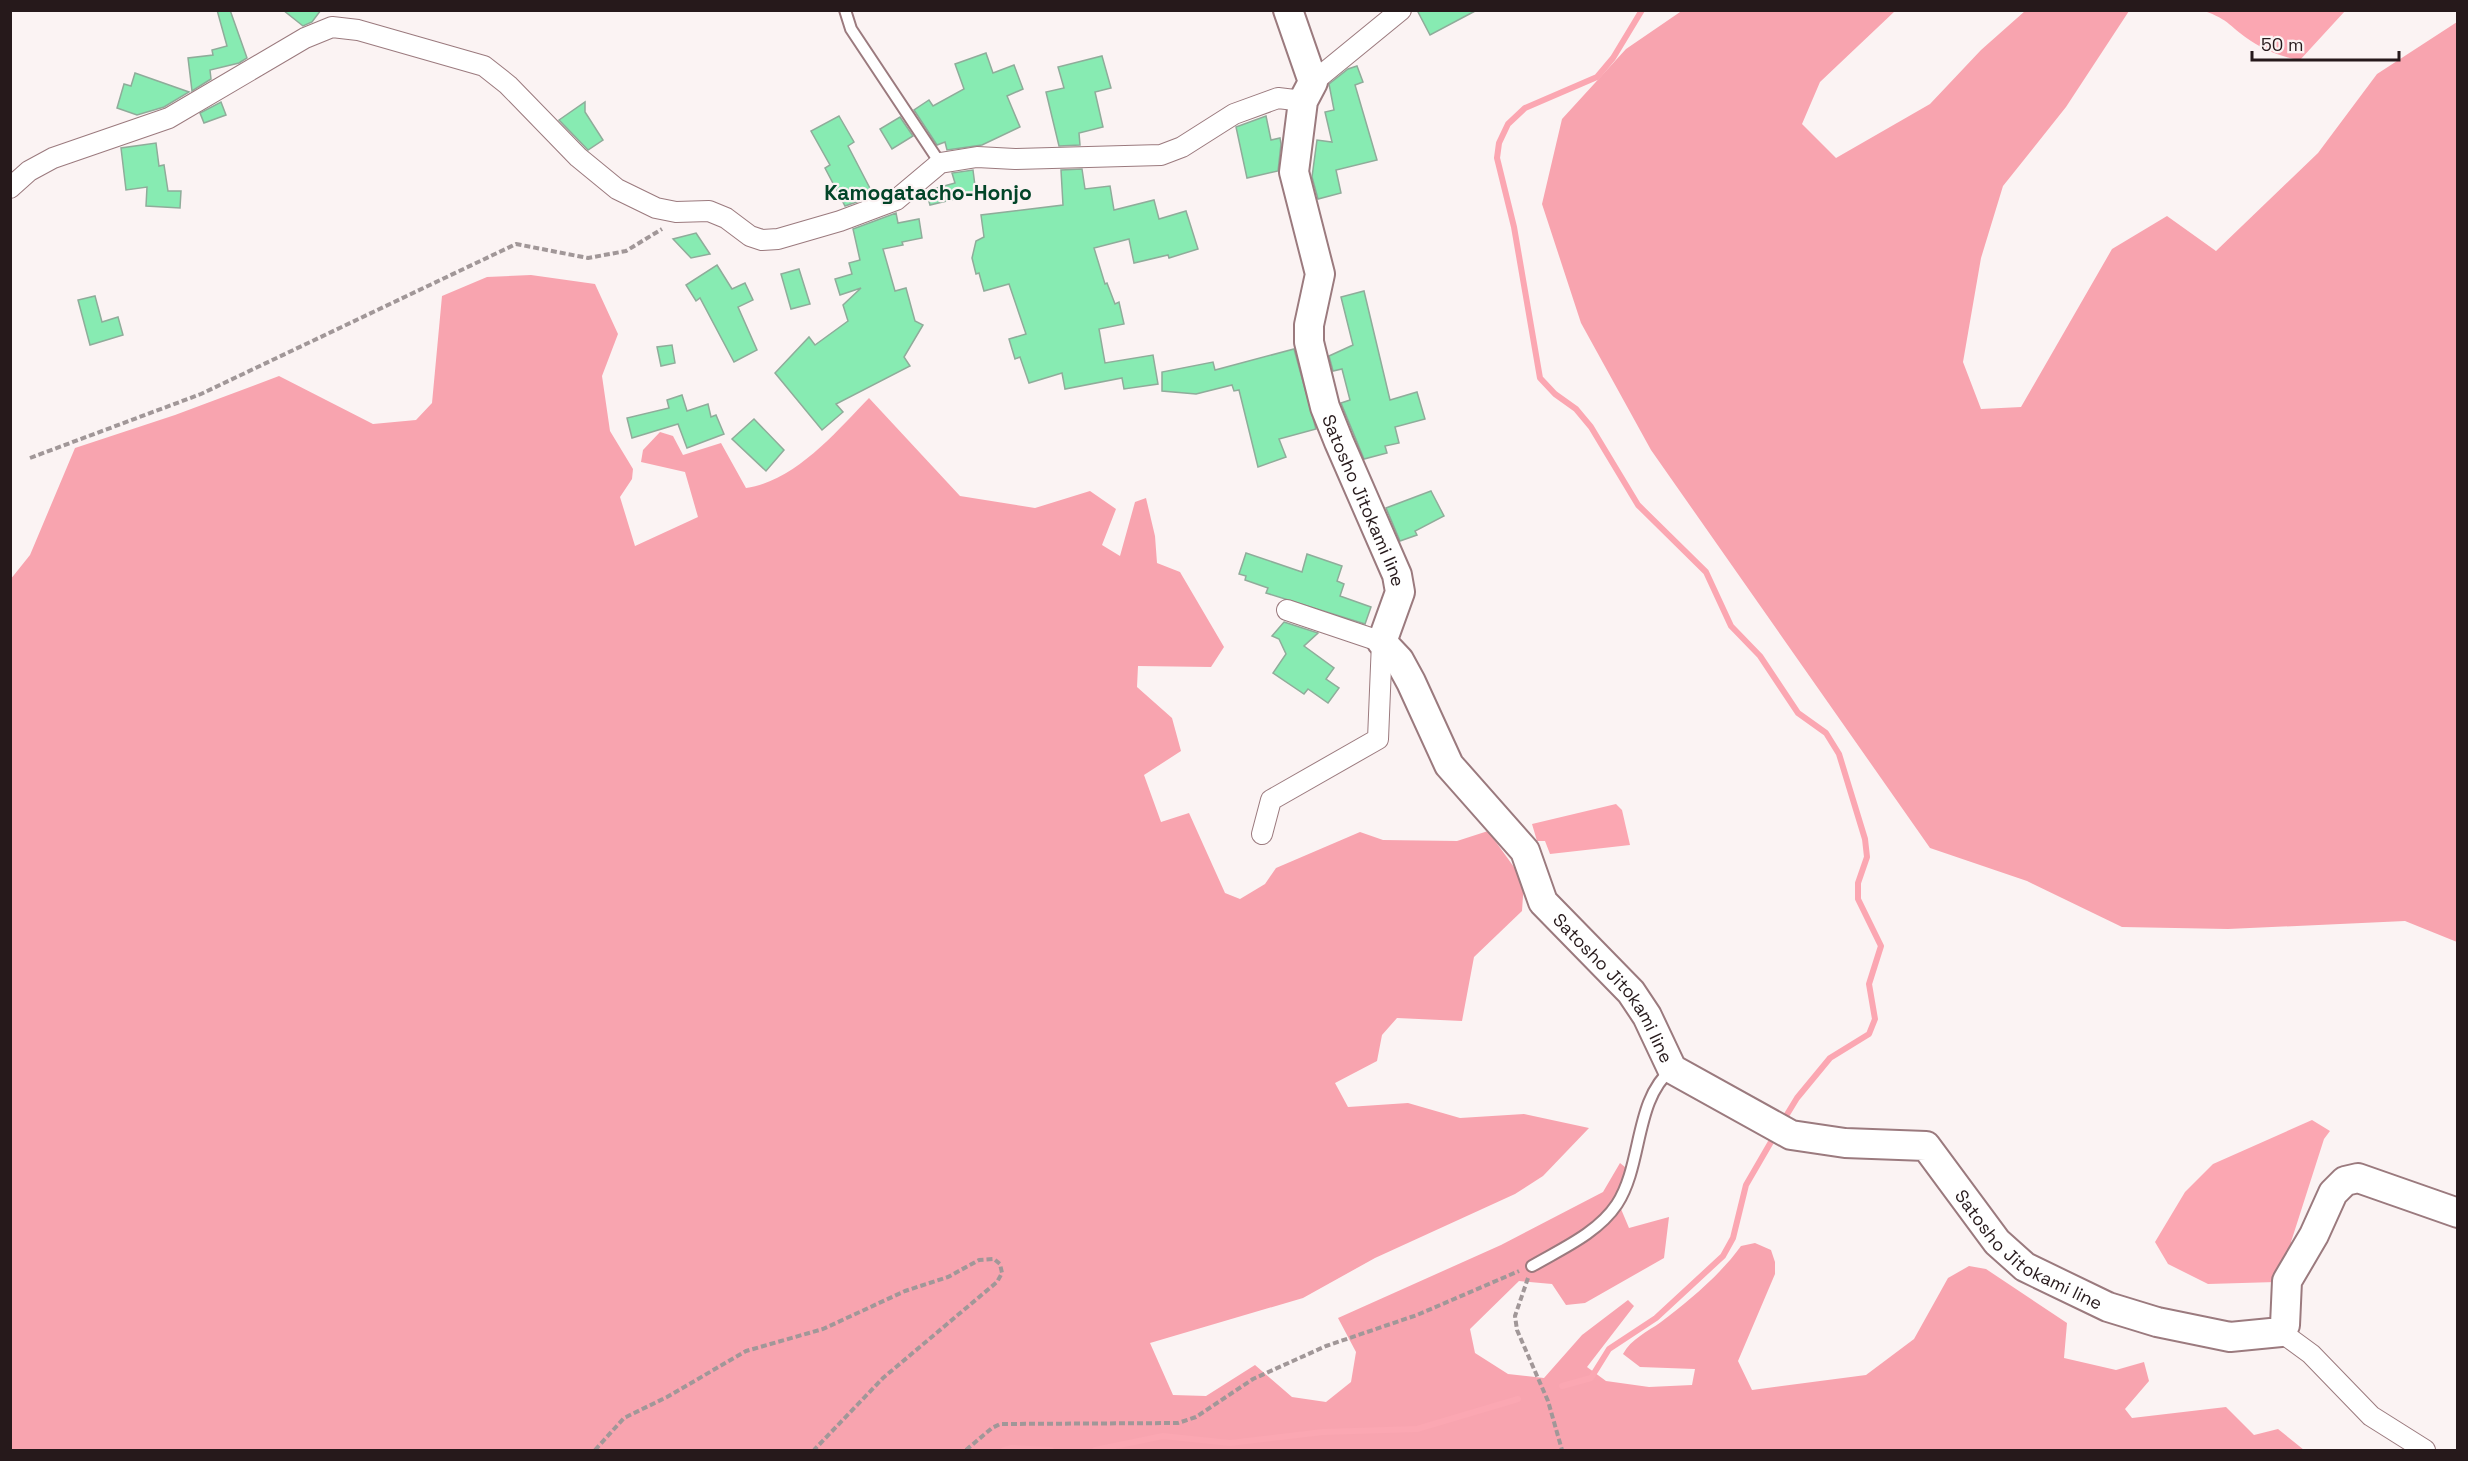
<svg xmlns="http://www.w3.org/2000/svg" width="2468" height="1461" font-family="'Space Grotesk',sans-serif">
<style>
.forest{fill:#f8a4af}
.water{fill:#fba7b2}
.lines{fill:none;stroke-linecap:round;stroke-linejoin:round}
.stream{stroke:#fba7b2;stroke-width:6}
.building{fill:#87ebb2;stroke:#8fac9a;stroke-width:1.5}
.service-casing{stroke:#9b7a7e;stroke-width:14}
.minor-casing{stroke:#9b7a7e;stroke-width:22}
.secondary-casing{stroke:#9b7a7e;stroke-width:32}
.path{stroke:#a19798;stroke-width:4;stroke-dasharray:6 3;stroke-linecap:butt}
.service{stroke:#fff;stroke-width:10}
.minor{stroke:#fff;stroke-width:20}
.secondary{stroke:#fff;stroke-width:28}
.labels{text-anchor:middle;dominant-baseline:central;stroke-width:4.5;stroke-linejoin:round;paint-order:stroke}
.street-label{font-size:18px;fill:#26191b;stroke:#fbf3f3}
.quarter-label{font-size:21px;font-weight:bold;fill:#024528;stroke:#fbf3f3}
</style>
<rect width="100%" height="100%" fill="#fbf3f3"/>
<g class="forest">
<polygon points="1683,10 1895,11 1820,82 1802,124 1836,158 1930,104 1981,50 2025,11 2129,11 2066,107 2003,186 1981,258 1963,362 1981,409 2021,407 2112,249 2167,216 2216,251 2318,153 2377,74 2457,22 2457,942 2405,921 2228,929 2122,927 2027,881 1930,848 1651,450 1581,323 1542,204 1562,119 1626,49"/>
<path d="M 531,275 L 595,284 L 618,334 L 602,376 L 610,431 L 633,469 L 632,479 L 620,497 L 635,546 L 698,517 L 685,472 L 641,462 L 643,450 L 660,432 L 673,436 L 683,455 L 721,443 L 746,488 C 795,481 836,432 869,398 L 960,496 L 1035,508 L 1090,491 L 1116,509 L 1102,545 L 1120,556 L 1135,502 L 1146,498 L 1155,536 L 1157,563 L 1180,572 L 1224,647 L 1211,667 L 1138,666 L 1137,687 L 1172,718 L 1181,751 L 1144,775 L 1161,822 L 1189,813 L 1225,893 L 1240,899 L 1265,884 L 1276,868 L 1360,832 L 1383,840 L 1457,841 L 1488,831 L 1524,881 L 1522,911 L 1474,957 L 1462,1021 L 1397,1018 L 1382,1035 L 1377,1061 L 1335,1083 L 1348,1107 L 1408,1103 L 1460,1118 L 1524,1114 L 1589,1128 L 1543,1176 L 1515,1194 L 1375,1258 L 1303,1298 L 1150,1343 L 1173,1395 L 1206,1396 L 1255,1365 L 1292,1397 L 1326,1402 L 1351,1382 L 1356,1352 L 1338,1318 L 1501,1245 L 1603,1192 L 1620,1163 L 1635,1175 L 1621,1209 L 1629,1228 L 1669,1217 L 1664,1258 L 1585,1303 L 1566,1305 L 1552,1284 L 1519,1281 L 1470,1329 L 1475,1353 L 1508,1374 L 1544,1378 L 1582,1335 L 1628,1300 L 1634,1306 L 1587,1367 L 1606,1381 L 1649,1387 L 1692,1385 L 1695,1369 L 1640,1367 L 1623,1354 C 1631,1339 1647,1332 1661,1322 C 1689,1301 1721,1274 1741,1246 L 1755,1243 L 1771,1250 L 1775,1262 L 1775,1274 L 1738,1361 L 1752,1390 L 1866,1375 L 1914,1339 L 1948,1278 L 1969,1266 L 1986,1269 L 2067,1323 L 2064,1358 L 2116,1370 L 2144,1362 L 2149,1381 L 2125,1409 L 2132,1418 L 2226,1407 L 2254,1435 L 2278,1429 L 2304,1450 L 11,1450 L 10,580 L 30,555 L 75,448 L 175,415 L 279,376 L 373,424 L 416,420 L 432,403 L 442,296 L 487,277 Z"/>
</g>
<g class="water">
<path d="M 2204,11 L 2345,11 L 2300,60 C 2282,57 2266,51 2251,41 C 2231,28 2229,19 2204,11 Z"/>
<polygon points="1616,804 1622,810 1630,845 1550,854 1545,841 1537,841 1532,824"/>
<polygon points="2312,1120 2330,1131 2324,1139 2291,1242 2296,1250 2276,1282 2208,1284 2168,1264 2155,1242 2185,1192 2213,1164"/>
</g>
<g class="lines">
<g class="stream">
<polyline points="1642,10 1613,58 1597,77 1525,108 1508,124 1499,143 1497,158 1514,227 1540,378 1555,394 1576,409 1591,427 1638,505 1706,572 1731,626 1760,656 1798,713 1826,733 1839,754 1865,839 1867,857 1858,883 1858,899 1881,946 1869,984 1875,1019 1869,1034 1830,1058 1797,1098 1783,1121"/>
<polyline points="1562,1386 1591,1378 1609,1349 1656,1318 1723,1256 1733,1238 1746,1185 1775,1135"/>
<polyline points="1004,1450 1012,1448 1051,1450"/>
<polyline points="1095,1450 1163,1436 1230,1443 1323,1432 1417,1429 1518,1399"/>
</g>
</g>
<g class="building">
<polygon points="217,10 230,10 247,58 239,63 210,70 211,79 192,91 188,58 213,55 212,50 227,46"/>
<polygon points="283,10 321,10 312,22 303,26"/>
<polygon points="1417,10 1477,10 1430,35"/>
<polygon points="986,53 993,73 1014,65 1023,89 1007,96 1020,127 982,145 947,150 945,142 937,145 914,110 929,100 933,106 964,89 955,64"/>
<polygon points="1102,56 1111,88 1095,92 1103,127 1079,133 1080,145 1059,146 1046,92 1064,88 1058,67"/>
<polygon points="1357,66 1363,82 1355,85 1377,160 1336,170 1341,193 1318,199 1312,177 1317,140 1332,142 1325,112 1334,110 1329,84 1348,69"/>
<polygon points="135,73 189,92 164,107 137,115 117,108 124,84 131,86"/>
<polygon points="221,102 226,115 204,123 200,113"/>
<polygon points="585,102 585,112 603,140 588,150 559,120"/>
<polygon points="839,116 854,142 848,146 874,196 845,206 825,168 830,165 811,131"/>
<polygon points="1266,116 1271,140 1280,138 1281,144 1278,171 1247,178 1236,127"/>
<polygon points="900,117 913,136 892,149 880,129"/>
<polygon points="156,143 159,166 164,165 168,191 181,191 180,208 146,206 147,187 126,190 121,148"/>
<polygon points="1082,169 1085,189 1110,186 1114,210 1154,200 1159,219 1186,211 1198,249 1169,258 1168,255 1134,263 1129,239 1094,248 1105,284 1107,283 1115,304 1119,302 1124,324 1099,329 1105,363 1153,355 1158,384 1124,389 1122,378 1065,389 1062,373 1029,383 1020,357 1015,359 1009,339 1026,334 1009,284 984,291 979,273 976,274 972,258 976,241 984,237 981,215 1063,205 1061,170"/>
<polygon points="973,170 976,194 930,205 926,191 955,183 952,173"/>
<polygon points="896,213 898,223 919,219 922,238 902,242 903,245 883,249 895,291 906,288 915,321 923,325 904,357 910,366 836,404 843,412 822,430 775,373 809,337 815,345 848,321 843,305 861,288 840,295 835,279 852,274 849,263 860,260 853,229"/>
<polygon points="696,233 710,254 691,258 673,239"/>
<polygon points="717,265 732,289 745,283 753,300 738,307 757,350 734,362 700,298 696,301 686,285"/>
<polygon points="799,269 810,304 791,309 781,274"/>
<polygon points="1364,291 1390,400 1417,392 1425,419 1395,427 1399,443 1385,446 1387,453 1364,459 1341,403 1350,400 1342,369 1333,371 1329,356 1353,345 1341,297"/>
<polygon points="95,296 102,322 118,317 123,335 90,345 78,300"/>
<polygon points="672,345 675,363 661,366 657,347"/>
<polygon points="1294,349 1316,429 1279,439 1286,457 1258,467 1239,390 1234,391 1232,385 1196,394 1162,391 1162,372 1213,362 1215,370"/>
<polygon points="682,395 687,411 708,404 711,417 716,415 724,434 687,448 678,424 632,438 627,418 669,408 667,400"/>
<polygon points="754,419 784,450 766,471 732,439"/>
<polygon points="1431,491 1444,516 1415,531 1417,535 1400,541 1386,508"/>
<polygon points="1246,553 1302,572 1307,554 1342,566 1337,581 1344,584 1340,596 1371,607 1365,624 1266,593 1268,588 1245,580 1246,576 1239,574"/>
<polygon points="1284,622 1318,633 1304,646 1334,668 1326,679 1339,688 1328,703 1308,689 1304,694 1273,673 1286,654 1279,639 1272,636"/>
</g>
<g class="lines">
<g class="service-casing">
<g id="service">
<polyline points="845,10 851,29 940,163"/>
<path d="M 1532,1266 C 1561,1249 1598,1233 1617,1204 C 1643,1164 1634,1100 1672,1069"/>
</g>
</g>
<g class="minor-casing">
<g id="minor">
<polyline points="1313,82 1401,10"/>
<polyline points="10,188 29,171 53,158 169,118 305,38 332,27 358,30 484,66 508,85 578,157 617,189 656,208 676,212 709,211 726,218 750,236 762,240 778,239 840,221 896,200 940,163 977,157 1015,159 1161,155 1182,147 1234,114 1278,98 1303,101"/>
<polyline points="1262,834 1271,800 1378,739 1382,642 1287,610"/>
<polyline points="2281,1332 2311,1354 2371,1416 2425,1450"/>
</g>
</g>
<g class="secondary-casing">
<g id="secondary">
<path id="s1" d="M 1288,10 L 1313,82 L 1303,101 L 1294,172 L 1320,274 L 1309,325 L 1309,342 L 1325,407 L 1339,442 L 1397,575 L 1400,592 L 1382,642 L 1399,660 L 1411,682 L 1449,765 L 1525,851 L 1543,902 L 1631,992 L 1647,1016 L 1672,1069 L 1791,1135 L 1845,1143 L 1926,1146 L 1997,1242 L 2025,1267 L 2108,1307 L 2157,1322 L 2230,1337 L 2281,1332 L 2285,1325 L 2287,1281 L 2314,1235 L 2333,1193 L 2345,1181 L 2358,1178 L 2458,1213"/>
</g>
</g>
<g class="path">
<polyline points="30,458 201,394 516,244 588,258 626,251 662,229"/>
<polyline points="1528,1278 1515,1316 1517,1330 1548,1401 1562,1450"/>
<polyline points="595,1450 624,1418 667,1397 746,1351 823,1329 905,1291 948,1277 979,1260 994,1259 1000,1264 1002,1273 997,1282 883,1378 814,1450"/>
<polyline points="966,1450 992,1428 1000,1424 1178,1423 1196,1417 1253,1379 1326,1346 1417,1315 1519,1271"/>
</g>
<use href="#service" class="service"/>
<use href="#minor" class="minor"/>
<use href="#secondary" class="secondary"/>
</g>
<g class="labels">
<g class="street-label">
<text stroke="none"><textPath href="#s1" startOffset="512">Satosho Jitokami line</textPath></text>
<text stroke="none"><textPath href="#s1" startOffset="1086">Satosho Jitokami line</textPath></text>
<text stroke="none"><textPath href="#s1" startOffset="1608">Satosho Jitokami line</textPath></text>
</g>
<g class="quarter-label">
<text x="928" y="192">Kamogatacho-Honjo</text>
</g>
</g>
<rect width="2468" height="1461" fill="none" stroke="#26191b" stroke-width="24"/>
<path d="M2252 51v9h147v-9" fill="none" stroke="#26191b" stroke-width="3"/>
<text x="2261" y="51" font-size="18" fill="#26191b" stroke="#fbf3f3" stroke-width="4.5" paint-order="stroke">50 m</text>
</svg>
